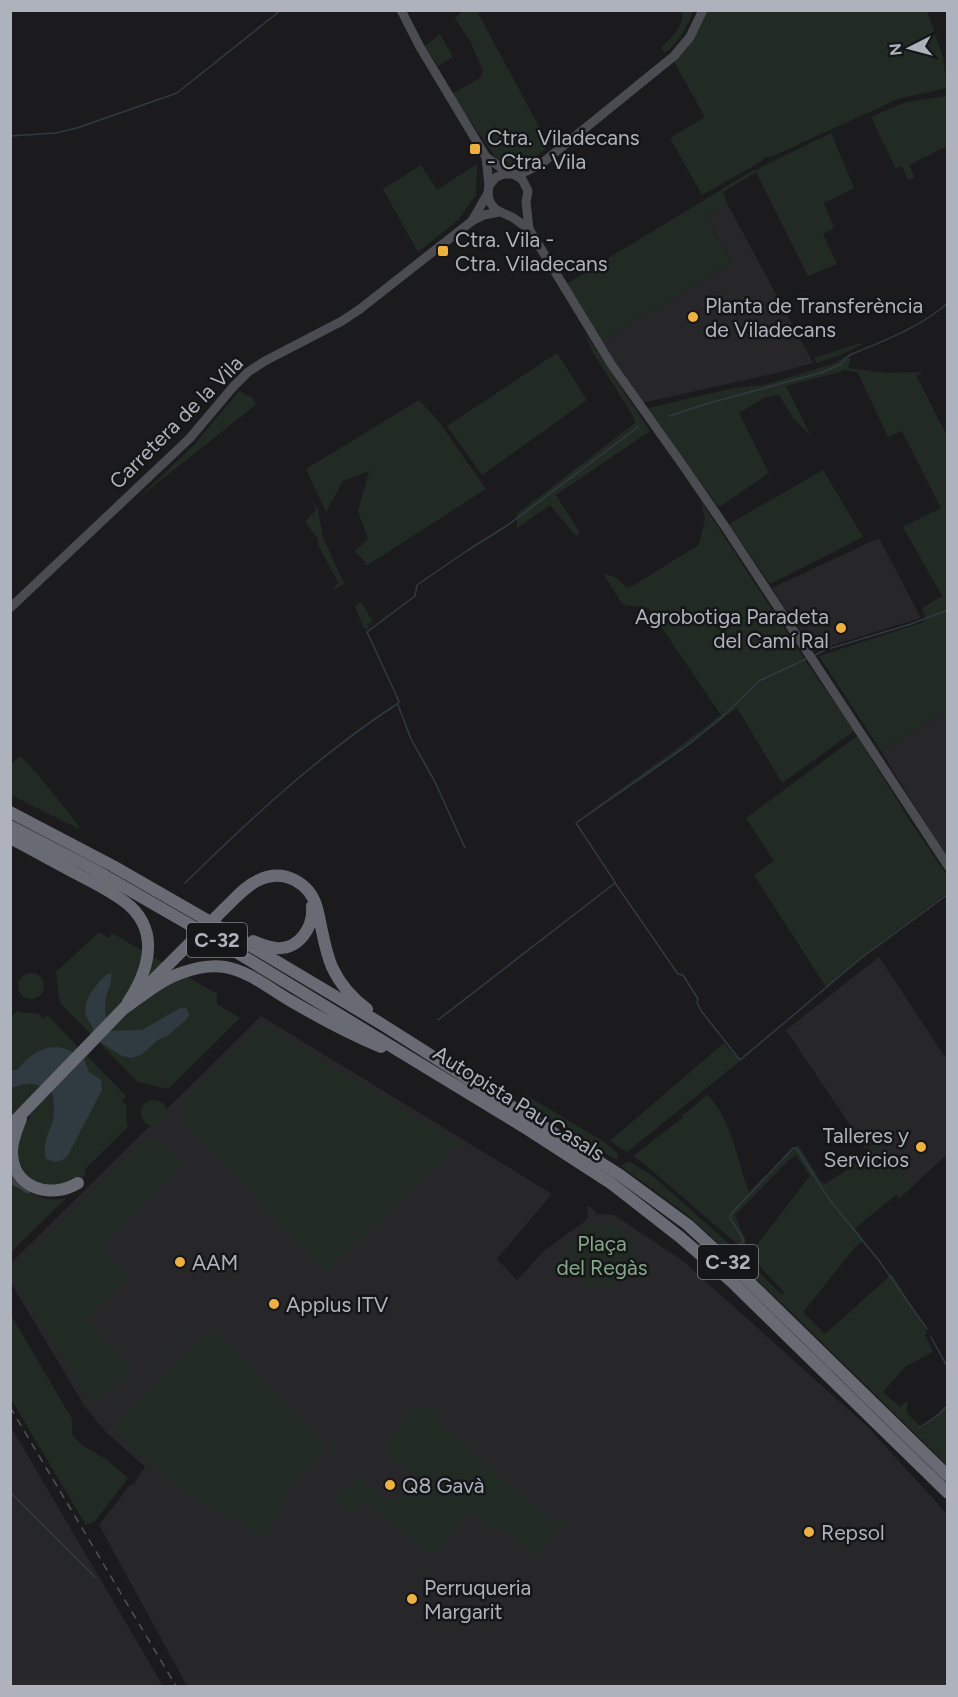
<svg xmlns="http://www.w3.org/2000/svg" width="958" height="1697" font-family="Figtree,sans-serif">
<style>
.built{fill:#27272a}
.green{fill:#222b23}
.water{fill:#303a41}
.lines{fill:none;stroke-linecap:round;stroke-linejoin:round}
.stream{stroke:#303a41;stroke-width:1.5}
.tertiary{stroke:#3c3d42;stroke-width:8}
.secondary{stroke:#4a4c52;stroke-width:9}
.motorway{stroke:#686b73;stroke-width:12}
.rail{stroke:#4f5157;stroke-width:1.5;stroke-dasharray:8 6;stroke-linecap:butt}
.motorway-bridge{stroke:#686b73;stroke-width:12}
.poi-dot{fill:#eeb141;stroke:#151618;stroke-width:2}
.labels{text-anchor:middle;dominant-baseline:central;stroke-width:5;stroke-linejoin:round;paint-order:stroke}
.shield{fill:#151618;stroke:#80838b;stroke-width:1.5}
.shield-label{font-size:20px;font-weight:bold;fill:#aeb2bc}
.poi-label{font-size:21px;fill:#aeb2bc;stroke:#151618;text-anchor:start}
.street-label{font-size:21px;fill:#aeb2bc;stroke:#151618}
.park-label{font-size:21px;fill:#85a687;stroke:#151618}
</style>
<rect width="100%" height="100%" fill="#1b1b1d"/>
<g class="built">
<polygon points="727,203 813,363 781,372 642,403 601,342 732,263 706,217"/>
<polygon points="879,538 921,618 814,651 772,588"/>
<polygon points="947,710 947,858 881,751"/>
<polygon points="879,957 947,1060 947,1154 912,1187 877,1140 866,1149 786,1030"/>
<polygon points="261,1016 552,1194 497,1259 517,1280 545,1250 584,1222 588,1217 587,1207 590,1206 597,1214 614,1215 683,1261 869,1428 947,1514 947,1686 187,1686 99,1525 130,1485 133,1485 145,1467 106,1432 85,1407 11,1283 11,1263"/>
<polygon points="10,1427 11,1427 163,1686 11,1686"/>
</g>
<g class="green">
<polygon points="462,11 477,11 549,145 527,165 514,168 498,161 452,94 480,78 483,71 471,43 455,18"/>
<path d="M 682,11 L 693,11 C 687,28 679,41 665,53 L 661,48 C 671,39 685,25 682,11 Z"/>
<polygon points="707,11 927,11 943,57 947,89 946,88 898,99 773,156 763,158 762,161 702,195 670,138 705,117 673,60"/>
<polygon points="440,34 453,57 438,66 425,46"/>
<polygon points="947,96 947,146 909,165 915,178 908,180 902,166 896,169 871,117 906,102"/>
<polygon points="831,133 854,188 824,203 834,228 823,234 837,264 808,276 756,172 723,192 727,203 706,217 732,263 601,342 566,284 752,171 759,169 763,166"/>
<polygon points="477,164 476,195 458,220 418,252 383,189 421,165 437,190"/>
<polygon points="584,332 650,431 556,495 580,533 576,536 550,505 517,528 517,514 635,423 632,414 592,351"/>
<polygon points="857,344 863,344 838,356 816,363 814,358"/>
<polygon points="557,353 587,400 482,475 447,426"/>
<polygon points="844,358 851,358 848,368 886,373 921,372 922,374 916,375 945,432 947,432 947,710 881,751 819,656 924,622 925,616 922,608 942,596 903,527 941,508 902,431 888,437 858,373 846,370 786,386 811,436 794,419 779,395 764,398 739,413 769,473 721,506 717,505 648,408 734,388 764,385 832,364"/>
<polygon points="239,391 251,397 257,404 137,499 193,446"/>
<polygon points="419,400 439,422 486,489 366,566 365,562 355,551 368,539 358,511 369,471 343,481 326,512 306,469"/>
<polygon points="823,470 863,537 770,584 729,524"/>
<polygon points="312,498 318,510 323,537 344,584 332,591 338,582 318,545 318,539 305,522 316,510"/>
<polygon points="701,501 803,657 854,731 782,783 737,708 649,774 575,822 671,753 721,715 649,609 622,604 603,573 617,578 627,588 634,585 699,545 705,520"/>
<polygon points="360,603 362,603 373,622 368,624 369,628 365,630 355,607"/>
<polygon points="857,736 912,824 947,875 947,893 879,944 826,987 754,875 774,861 746,818"/>
<polygon points="20,756 36,772 79,826 79,829 11,795 11,764"/>
<polygon points="99,932 109,938 112,933 217,994 217,1004 240,1018 168,1089 138,1082 60,1003 56,972"/>
<circle cx="31" cy="986" r="13"/>
<path d="M 17,1011 L 25,1013 L 38,1013 L 43,1019 L 47,1015 L 126,1096 L 122,1101 L 127,1107 L 126,1118 L 128,1127 L 84,1170 L 86,1174 L 80,1180 L 66,1187 L 31,1182 C 13,1157 14,1144 30,1117 L 20,1108 L 11,1117 L 11,1017 Z"/>
<polygon points="262,1024 461,1143 327,1272 184,1122 184,1114 181,1101"/>
<polygon points="724,1043 740,1061 627,1152 610,1141"/>
<polygon points="524,1094 606,1143 618,1154 617,1160 524,1103"/>
<path d="M 707,1095 C 732,1118 737,1161 749,1192 L 796,1146 L 799,1146 L 821,1182 L 825,1184 L 847,1170 L 877,1140 L 912,1187 L 900,1198 L 896,1195 L 855,1228 L 864,1241 L 856,1246 L 803,1312 L 825,1334 L 892,1274 L 927,1332 L 925,1335 L 933,1352 L 906,1366 L 883,1392 L 900,1407 L 907,1401 L 907,1413 L 922,1428 L 947,1405 L 947,1465 L 789,1310 L 689,1216 L 621,1166 L 629,1161 L 654,1177 L 737,1251 L 782,1295 L 784,1292 L 749,1255 L 810,1176 L 796,1155 L 788,1161 L 735,1215 L 746,1242 L 742,1248 L 642,1162 L 633,1156 L 681,1119 L 683,1119 L 682,1116 Z"/>
<circle cx="154" cy="1113" r="13"/>
<polygon points="146,1140 163,1141 184,1165 101,1246 130,1278 86,1320 133,1369 96,1403 91,1403 11,1275 11,1269"/>
<path d="M 11,1182 C 28,1191 45,1204 66,1198 L 11,1252 Z"/>
<circle cx="602" cy="1255" r="32"/>
<polygon points="11,1315 72,1419 72,1435 83,1446 106,1459 128,1478 95,1521 86,1525 11,1399"/>
<polygon points="196,1326 197,1327 110,1411 109,1410"/>
<path d="M 213,1328 L 327,1446 L 299,1476 L 288,1491 L 266,1537 L 262,1537 C 231,1519 199,1502 171,1481 C 151,1466 133,1449 115,1432 L 114,1423 Z"/>
<polygon points="429,1406 437,1411 437,1422 552,1521 564,1518 566,1522 533,1557 504,1529 492,1531 470,1511 433,1556 364,1501 353,1515 335,1501 358,1474 393,1504 417,1476 380,1448 416,1408"/>
</g>
<path class="water" d="M 111,973 C 113,982 108,988 106,997 C 104,1009 105,1020 109,1031 L 142,1030 L 182,1007 L 187,1009 L 189,1015 L 186,1020 L 167,1036 L 158,1040 L 141,1055 L 131,1058 L 120,1055 L 100,1042 L 84,1059 L 89,1072 L 101,1080 L 102,1090 L 67,1157 C 59,1162 54,1164 46,1158 C 42,1141 49,1135 53,1120 C 55,1111 54,1101 52,1091 C 33,1082 30,1082 11,1088 L 10,1070 L 18,1070 C 25,1058 41,1047 56,1047 C 62,1047 70,1051 75,1053 L 93,1036 C 94,1025 91,1026 87,1018 C 82,1006 89,995 96,986 C 101,980 104,975 111,973 Z"/>
<g class="lines">
<g class="stream">
<polyline points="10,136 56,133 77,128 177,93 281,10"/>
<path d="M 669,416 L 706,404 L 823,372 L 841,364 L 847,357 L 852,354 C 886,340 920,327 948,303"/>
<polyline points="815,655 825,650 911,624 948,610"/>
<polyline points="398,705 411,739 435,782 465,848"/>
<polyline points="615,882 576,823 688,745 720,719 759,681 806,659"/>
<path d="M 185,883 C 251,818 319,755 397,704 L 399,702 L 397,697 L 367,632 L 415,596 L 417,585 L 468,550 L 508,525 L 638,427"/>
<polyline points="438,1020 615,883 678,974 683,975 698,999 697,1003 702,1012 740,1060 860,959 948,894"/>
<polyline points="740,1246 744,1240 730,1218 731,1214 793,1148 797,1149 829,1199 880,1262 927,1329"/>
<polyline points="931,1337 948,1368"/>
<polyline points="919,1428 938,1415 948,1405"/>
<polyline points="10,1492 95,1577"/>
</g>
<polyline class="tertiary" points="10,1179 28,1189"/>
<g class="secondary">
<polyline points="401,10 420,47 486,157 489,186 488,193 472,221"/>
<polyline points="486,157 510,174"/>
<polyline points="515,175 527,171 541,164 674,56 690,37 703,10"/>
<polyline points="489,186 495,178 503,174 513,174 522,179 528,191 526,202 529,229"/>
<path d="M 488,193 C 489,209 499,211 512,217 C 518,221 523,225 529,229 L 611,364 L 682,464 L 726,528 L 948,866"/>
<polyline points="10,608 190,438 233,387 248,372 265,361 342,321 360,309 472,221 484,215 499,212"/>
</g>
<g class="motorway">
<polyline points="10,812 113,866 219,927 380,1023 620,1175 688,1225 740,1273 948,1476"/>
<polyline points="10,826 93,869 218,941 524,1127 612,1184 680,1237 732,1282 948,1493"/>
<path d="M 10,838 C 33,850 56,863 79,875 C 96,884 115,893 130,906 C 160,934 148,972 128,1002"/>
<path d="M 224,909 C 235,899 245,886 259,880 C 284,868 310,883 317,908 C 322,928 324,948 332,967 C 340,984 352,998 367,1009"/>
<path d="M 253,941 C 260,944 267,947 276,948 C 299,950 314,927 312,906"/>
<polyline points="149,984 197,936"/>
<path d="M 125,1008 C 143,995 162,979 184,972 C 196,968 212,965 225,967 C 249,971 270,989 291,1001 C 320,1018 350,1034 381,1047"/>
<path d="M 21,1119 C 17,1129 12,1140 12,1151 C 12,1188 50,1200 78,1183"/>
<polyline points="10,1126 130,1002"/>
</g>
<polyline class="rail" points="10,1407 176,1686"/>
<polyline class="motorway-bridge" points="197,936 224,909"/>
</g>
<g class="poi-dot">
<rect x="469" y="143" width="12" height="12" rx="3"/>
<rect x="437" y="245" width="12" height="12" rx="3"/>
<circle cx="693" cy="317" r="6"/>
<circle cx="841" cy="628" r="6"/>
<circle cx="921" cy="1147" r="6"/>
<circle cx="180" cy="1262" r="6"/>
<circle cx="274" cy="1304" r="6"/>
<circle cx="390" cy="1485" r="6"/>
<circle cx="809" cy="1532" r="6"/>
<circle cx="412" cy="1599" r="6"/>
</g>
<g class="labels">
<g class="shield">
<rect x="187" y="923" width="60" height="34" rx="4.5"/>
<rect x="698" y="1245" width="60" height="34" rx="4.5"/>
</g>
<g class="shield-label">
<text x="217" y="940">C-32</text>
<text x="728" y="1262">C-32</text>
</g>
<g class="poi-label">
<text x="487" y="137">Ctra. Viladecans<tspan x="487" dy="24">- Ctra. Vila</tspan></text>
<text x="455" y="239">Ctra. Vila -<tspan x="455" dy="24">Ctra. Viladecans</tspan></text>
<text x="705" y="305">Planta de Transferència<tspan x="705" dy="24">de Viladecans</tspan></text>
<text x="829" y="616" text-anchor="end">Agrobotiga Paradeta<tspan x="829" dy="24">del Camí Ral</tspan></text>
<text x="909" y="1135" text-anchor="end">Talleres y<tspan x="909" dy="24">Servicios</tspan></text>
<text x="192" y="1262">AAM</text>
<text x="286" y="1304">Applus ITV</text>
<text x="402" y="1485">Q8 Gavà</text>
<text x="821" y="1532">Repsol</text>
<text x="424" y="1587">Perruqueria<tspan x="424" dy="24">Margarit</tspan></text>
</g>
<g class="street-label">
<text transform="translate(176 422) rotate(-45)">Carretera de la Vila</text>
<text transform="translate(519 1103) rotate(32)">Autopista Pau Casals</text>
</g>
<g class="park-label">
<text x="602" y="1243">Plaça<tspan x="602" dy="24">del Regàs</tspan></text>
</g>
</g>
<rect width="958" height="1697" fill="none" stroke="#aeb2bc" stroke-width="24"/>
<g transform="translate(910 48) rotate(264)" stroke="#151618" stroke-width="4.5" paint-order="stroke">
<path d="M0-4.5L10 22L0 15L-10 22Z" fill="#aeb2bc"/>
<text y="-9" font-size="16" font-weight="bold" text-anchor="middle" fill="#aeb2bc">N</text>
</g>
</svg>
